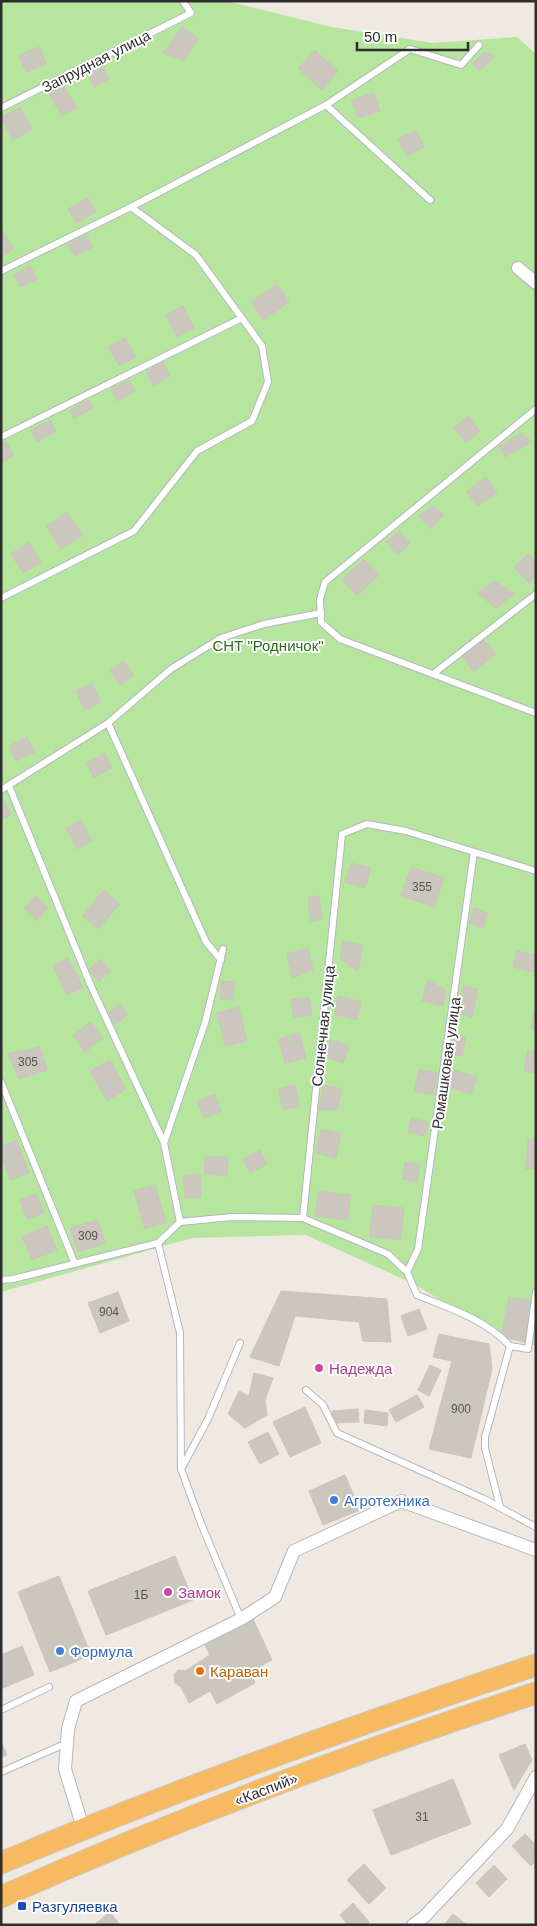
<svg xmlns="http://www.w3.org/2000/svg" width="537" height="1926" font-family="Helvetica,sans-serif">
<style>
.green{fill:#b6e59e}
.building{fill:#cbc7bf;stroke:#cbc5ba}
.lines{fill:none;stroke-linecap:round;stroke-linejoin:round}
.service-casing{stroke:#b4b7c1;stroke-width:8}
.minor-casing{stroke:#b4b7c1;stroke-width:14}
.trunk-casing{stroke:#c9c9c9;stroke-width:23}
.service{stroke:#fff;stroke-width:6}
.minor{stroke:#fff;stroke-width:12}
.trunk{stroke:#f8ba60;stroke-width:21}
.hotel-dot{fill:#d1479c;stroke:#fff;stroke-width:2}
.shop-dot{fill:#3f7fe0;stroke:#fff;stroke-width:2}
.food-dot{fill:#e8710a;stroke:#fff;stroke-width:2}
.transit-dot{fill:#1a4fb4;stroke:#fff;stroke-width:2}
.labels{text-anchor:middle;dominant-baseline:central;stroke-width:4;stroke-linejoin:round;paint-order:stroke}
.number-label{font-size:12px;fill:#555452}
.street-label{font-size:15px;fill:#2e2e2e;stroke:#fff}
.park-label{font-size:15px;fill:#2c6e1b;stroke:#fff}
.hotel-label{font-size:15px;fill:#b23c85;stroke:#fff;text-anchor:start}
.shop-label{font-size:15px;fill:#366cbe;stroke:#fff;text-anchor:start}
.food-label{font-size:15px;fill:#c56008;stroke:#fff;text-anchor:start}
.transit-label{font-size:15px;fill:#164399;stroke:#fff;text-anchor:start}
</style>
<rect width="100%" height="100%" fill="#efe9e1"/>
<polygon class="green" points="1,1 226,1 332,27 432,43 517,37 536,54 536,1346 501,1337 414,1284 306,1235 192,1238 1,1292"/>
<g class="building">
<polygon points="182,27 199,39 183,61 163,53"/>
<polygon points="40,47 46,64 26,72 19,55"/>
<polygon points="315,50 338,71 322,90 298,69"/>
<polygon points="485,52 495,56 479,71 472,64"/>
<polygon points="103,65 109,79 94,87 88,73"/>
<polygon points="63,84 77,108 62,116 48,93"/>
<polygon points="374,93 380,111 358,118 352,100"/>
<polygon points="20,107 32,129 13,140 1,118"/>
<polygon points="416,130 424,147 407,156 398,139"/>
<polygon points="88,198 96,212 76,223 68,209"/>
<polygon points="3,232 14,249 1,257 1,233"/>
<polygon points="86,235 93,247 75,256 68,244"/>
<polygon points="30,266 37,279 20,287 14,275"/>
<polygon points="277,284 289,302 263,320 251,302"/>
<polygon points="183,306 194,328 177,337 166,315"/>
<polygon points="125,338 136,357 119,366 108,347"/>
<polygon points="162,362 170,376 154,386 146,372"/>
<polygon points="129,380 135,391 117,401 111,389"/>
<polygon points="88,400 93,407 74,419 70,410"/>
<polygon points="468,416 480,431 466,443 454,428"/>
<polygon points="50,420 56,431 37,442 31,430"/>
<polygon points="522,433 532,442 505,457 499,446"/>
<polygon points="6,441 14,455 1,463 1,444"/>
<polygon points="486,477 497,493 477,506 466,491"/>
<polygon points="434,506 444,515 431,529 418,516"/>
<polygon points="67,512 83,535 61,549 46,526"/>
<polygon points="399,531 410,543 398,555 386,542"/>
<polygon points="29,542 41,562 23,573 11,554"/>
<polygon points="528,554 536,561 536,576 529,583 514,567"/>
<polygon points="364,559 379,575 357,596 342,580"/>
<polygon points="494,581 515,594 496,608 477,593"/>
<polygon points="484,640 495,654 474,672 462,657"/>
<polygon points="123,661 134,675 121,685 110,671"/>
<polygon points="92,683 101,702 85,710 76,691"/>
<polygon points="27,737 35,752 16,761 9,746"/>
<polygon points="105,753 112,768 94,778 87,763"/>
<polygon points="2,798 11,815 1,820 1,799"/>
<polygon points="81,820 92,841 77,849 66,828"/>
<polygon points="351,863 371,868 365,888 345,882"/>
<polygon points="411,867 444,878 434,907 401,896"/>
<polygon points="104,890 120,904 98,929 82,916"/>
<polygon points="35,896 48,907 37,921 24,909"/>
<polygon points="319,896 322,919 310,921 308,897"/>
<polygon points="474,908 488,913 483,928 469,923"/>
<polygon points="343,941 363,945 358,971 340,959"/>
<polygon points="308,948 313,970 292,978 287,954"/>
<polygon points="517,951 536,955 536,973 513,967"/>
<polygon points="68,958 83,987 67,995 53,966"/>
<polygon points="100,959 111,971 99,982 88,970"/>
<polygon points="427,980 446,990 443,1006 422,1001"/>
<polygon points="221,981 235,982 233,1000 220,999"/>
<polygon points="464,986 478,989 472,1017 458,1013"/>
<polygon points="338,996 361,1002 357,1020 334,1014"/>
<polygon points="309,997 312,1015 294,1018 291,1000"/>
<polygon points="119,1004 128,1014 116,1024 107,1014"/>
<polygon points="239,1007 247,1041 225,1046 217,1013"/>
<polygon points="534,1011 536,1012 536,1030 531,1029"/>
<polygon points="91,1022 103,1038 85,1052 73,1035"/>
<polygon points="299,1033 306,1058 285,1063 279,1039"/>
<polygon points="456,1034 466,1036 462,1056 451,1054"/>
<polygon points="331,1040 349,1046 343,1063 325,1057"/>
<polygon points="40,1047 47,1070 19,1079 8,1054"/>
<polygon points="528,1050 536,1052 536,1073 524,1071"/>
<polygon points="110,1060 126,1089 107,1101 90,1071"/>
<polygon points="419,1069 438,1073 433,1095 414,1091"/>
<polygon points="453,1070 477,1077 471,1094 449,1087"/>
<polygon points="295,1085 300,1106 283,1110 278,1089"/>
<polygon points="324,1085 342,1089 337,1110 318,1110"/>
<polygon points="215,1094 221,1111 204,1118 197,1101"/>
<polygon points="411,1118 428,1122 425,1136 408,1132"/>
<polygon points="321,1129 341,1134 336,1158 316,1153"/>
<polygon points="528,1139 536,1140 536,1169 526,1169"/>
<polygon points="17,1140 29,1173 10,1180 1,1155 1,1146"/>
<polygon points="260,1150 267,1164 250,1173 243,1159"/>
<polygon points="205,1156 228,1157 227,1176 204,1174"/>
<polygon points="405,1162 420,1165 417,1182 402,1179"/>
<polygon points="200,1174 201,1197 185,1198 183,1176"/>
<polygon points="155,1185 166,1222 145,1229 134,1191"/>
<polygon points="319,1191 351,1195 347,1220 315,1216"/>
<polygon points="37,1194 44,1213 27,1219 20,1200"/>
<polygon points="373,1205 404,1208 401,1240 370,1237"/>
<polygon points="98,1220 105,1243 78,1252 70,1228"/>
<polygon points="47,1226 57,1250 32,1260 22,1237"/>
<polygon points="281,1291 387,1299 391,1342 363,1341 359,1322 295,1316 279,1366 250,1357"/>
<polygon points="118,1292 129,1321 100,1333 88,1303"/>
<polygon points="509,1297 532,1301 525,1342 501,1337"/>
<polygon points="419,1309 427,1329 408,1336 401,1316"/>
<polygon points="439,1334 458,1338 452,1361 433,1357"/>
<polygon points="458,1338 489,1344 492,1369 471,1458 429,1449"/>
<polygon points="430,1365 441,1370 429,1396 418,1390"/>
<polygon points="254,1373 273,1378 265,1400 267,1415 245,1428 228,1414 239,1391 249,1396"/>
<polygon points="417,1395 424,1407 396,1422 389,1410"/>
<polygon points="305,1407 321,1443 290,1457 273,1422"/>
<polygon points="358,1409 359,1422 333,1423 332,1411"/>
<polygon points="365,1410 388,1413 387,1426 364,1423"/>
<polygon points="268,1432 279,1454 260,1464 248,1442"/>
<polygon points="345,1475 360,1510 323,1525 309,1491"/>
<polygon points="175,1556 193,1600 106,1635 88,1591"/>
<polygon points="59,1576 91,1655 50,1672 18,1592"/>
<polygon points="253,1619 272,1660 250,1672 255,1683 217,1704 210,1691 189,1703 181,1687 175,1683 174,1675 178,1670 185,1671 210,1655 205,1645"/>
<polygon points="22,1646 34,1675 1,1689 1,1655"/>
<polygon points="1,1742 7,1755 1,1757"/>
<polygon points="525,1744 532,1760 514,1790 499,1755"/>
<polygon points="453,1779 471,1824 391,1855 373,1810"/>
<polygon points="525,1834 536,1845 536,1861 531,1866 512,1846"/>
<polygon points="364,1864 386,1888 369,1904 347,1880"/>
<polygon points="494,1865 507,1879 489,1897 476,1883"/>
<polygon points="353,1903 369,1922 367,1925 348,1925 340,1915"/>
<polygon points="110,1912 120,1925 94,1925"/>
<polygon points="453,1914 467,1925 444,1925"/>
</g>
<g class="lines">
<g class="service-casing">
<g id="service">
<polyline points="326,105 430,200"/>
<polyline points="1,108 191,13 183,1"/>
<polyline points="1,271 131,207 326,105 410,49 461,65 479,45"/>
<polyline points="536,409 325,582 320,599 321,622 340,639 536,713"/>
<polyline points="1,437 242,318"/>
<polyline points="1,598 134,531 197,451 252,421 268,382 262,346 196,255 131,207"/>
<polyline points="433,674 536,594"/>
<polyline points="108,723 206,942 221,960"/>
<polyline points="9,786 91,986 164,1143"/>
<polyline points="1,790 108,723 171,669 221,638 264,624 321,613"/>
<polyline points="1,1082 75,1264"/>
<polyline points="303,1218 342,834 367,824 406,831 536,871"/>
<polyline points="180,1222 164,1143 205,1023 223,949"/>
<polyline points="158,1243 180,1333 181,1469"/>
<polyline points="407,1272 418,1249 474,852"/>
<path d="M 1,1280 L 13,1279 L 158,1243 L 180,1222 L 232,1217 L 303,1218 L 388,1254 L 407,1272 L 417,1295 C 451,1309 485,1319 510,1346"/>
<polyline points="240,1343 208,1419 181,1469 202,1526 241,1619"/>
<polyline points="510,1346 528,1349 536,1292"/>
<polyline points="306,1390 323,1405 337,1433 484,1499 536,1527"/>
<polyline points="500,1507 485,1448 485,1437 510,1346"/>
<polyline points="1,1710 49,1687"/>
<polyline points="1,1772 67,1743"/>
</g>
</g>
<g class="minor-casing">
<g id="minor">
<polyline points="518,268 536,283"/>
<polyline points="83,1828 65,1769 68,1729 76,1701 241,1619 275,1597 294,1551 401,1501 536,1550"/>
<polyline points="413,1925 424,1917 507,1829 536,1777"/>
</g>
</g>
<g class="trunk-casing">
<g id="trunk">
<path d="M 1,1863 C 176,1789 356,1725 536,1665"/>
<path d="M 1,1897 C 175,1820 355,1752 536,1693"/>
</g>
</g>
<use href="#service" class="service"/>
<use href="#minor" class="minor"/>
<use href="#trunk" class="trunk"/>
</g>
<g class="hotel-dot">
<circle cx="319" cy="1368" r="5"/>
<circle cx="168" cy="1592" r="5"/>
</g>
<g class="shop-dot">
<circle cx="334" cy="1500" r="5"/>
<circle cx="60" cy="1651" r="5"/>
</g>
<circle class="food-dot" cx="200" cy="1671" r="5"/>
<rect class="transit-dot" x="17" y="1901" width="10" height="10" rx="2.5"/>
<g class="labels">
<g class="number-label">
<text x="422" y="887">355</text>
<text x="28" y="1062">305</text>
<text x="88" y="1236">309</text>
<text x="109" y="1312">904</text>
<text x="461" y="1409">900</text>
<text x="141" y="1595">1Б</text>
<text x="422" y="1817">31</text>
</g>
<g class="street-label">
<text transform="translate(96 61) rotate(-27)">Запрудная улица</text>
<text transform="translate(323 1026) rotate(-84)">Солнечная улица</text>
<text transform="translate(446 1063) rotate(-82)">Ромашковая улица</text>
<text transform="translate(266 1789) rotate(-21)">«Каспий»</text>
</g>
<g class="park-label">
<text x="268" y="645">СНТ "Родничок"</text>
</g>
<g class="hotel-label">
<text x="329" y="1368">Надежда</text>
<text x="178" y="1592">Замок</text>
</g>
<g class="shop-label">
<text x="344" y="1500">Агротехника</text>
<text x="70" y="1651">Формула</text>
</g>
<g class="food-label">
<text x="210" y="1671">Караван</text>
</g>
<g class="transit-label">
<text x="32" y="1906">Разгуляевка</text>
</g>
</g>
<rect width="537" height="1926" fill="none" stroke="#2e2e2e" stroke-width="5"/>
<path d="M357 42v8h111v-8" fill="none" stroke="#2e2e2e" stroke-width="2.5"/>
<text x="364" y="42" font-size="15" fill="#2e2e2e" stroke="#ffffff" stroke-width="4" paint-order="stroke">50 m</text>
</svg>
